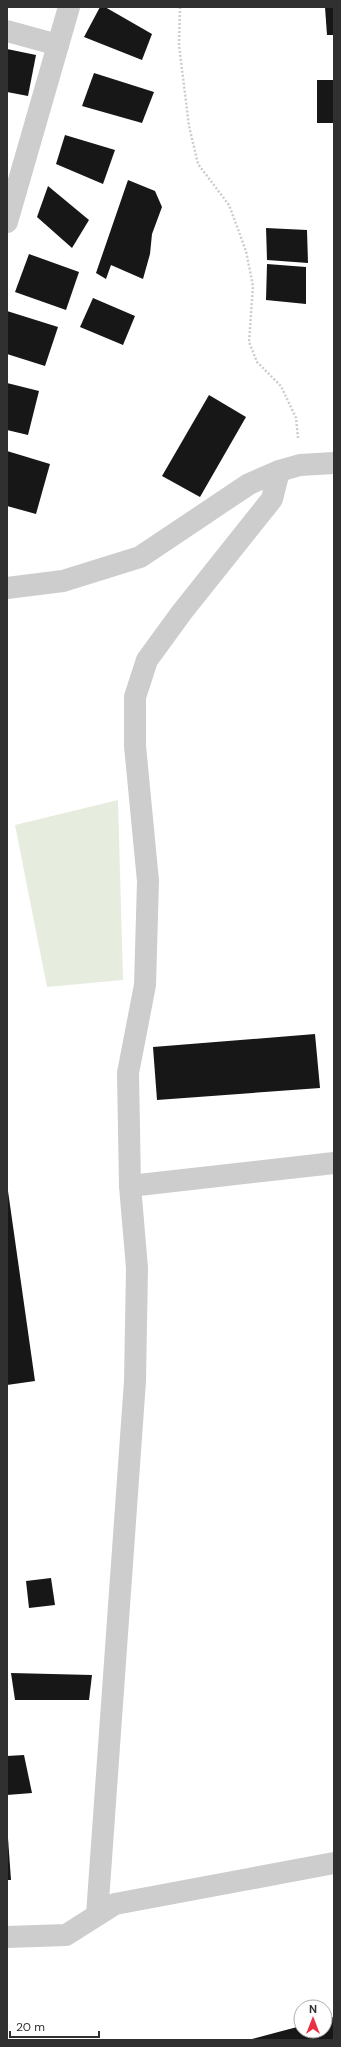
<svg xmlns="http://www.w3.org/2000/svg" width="341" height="2047" font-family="'DM Sans',sans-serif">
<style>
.green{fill:#e6edde}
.building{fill:#171717}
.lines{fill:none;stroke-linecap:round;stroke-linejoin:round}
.path{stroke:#cdcdcd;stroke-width:2.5;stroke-dasharray:2 2;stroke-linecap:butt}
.minor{stroke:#cdcdcd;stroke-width:22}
.tertiary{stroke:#cdcdcd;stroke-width:22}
</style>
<rect width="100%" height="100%" fill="#fff"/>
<polygon class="green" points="118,800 123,980 47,987 15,825"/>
<g class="building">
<polygon points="100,7 105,7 152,34 142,60 84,37"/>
<polygon points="325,7 334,7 334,35 327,35"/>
<polygon points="7,49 36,55 28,96 7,92"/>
<polygon points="94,73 154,92 142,123 82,106"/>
<rect x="317" y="80" width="17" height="43"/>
<polygon points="65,135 115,150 103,184 56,164"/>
<polygon points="128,180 155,191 162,207 152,234 150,254 143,279 111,265 106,279 96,273"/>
<polygon points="48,186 89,220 72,248 37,217"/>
<polygon points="266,228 307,230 308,263 267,260"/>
<polygon points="29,254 79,272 66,310 15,292"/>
<polygon points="267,264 306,267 306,304 266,300"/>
<polygon points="93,298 135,316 123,345 80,327"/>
<polygon points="7,311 58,327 45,366 7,354"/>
<polygon points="7,383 39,391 28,435 7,430"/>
<polygon points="209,395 246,417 200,497 162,476"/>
<polygon points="7,451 50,464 36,514 7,506"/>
<polygon points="315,1034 320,1088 157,1100 153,1047"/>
<polygon points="7,1184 35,1381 7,1385"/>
<polygon points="51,1578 55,1605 29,1608 26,1581"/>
<polygon points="11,1673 92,1675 89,1700 15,1700"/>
<polygon points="24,1755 32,1793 7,1795 7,1756"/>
<polygon points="7,1838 8,1838 11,1880 7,1880"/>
<polygon points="334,2017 334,2040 248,2040 301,2026 301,2031 325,2031 325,2019"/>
</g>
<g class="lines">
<polyline class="path" points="180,7 179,45 189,126 198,164 229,205 246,251 253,286 249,342 257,362 281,386 296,418 298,438"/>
<g class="minor">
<polyline points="7,31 58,45"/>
<polyline points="7,222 69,7"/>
<polyline points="130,1186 334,1163"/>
<polyline points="97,1915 135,1381 137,1268 130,1186 128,1073 145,985 148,881 135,746 135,697 147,660 182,612 272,499 279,471"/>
<polyline points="7,1937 66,1935 115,1904 334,1863"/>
</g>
<polyline class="tertiary" points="7,588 63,581 140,557 249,484 279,471 300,465 334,463"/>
</g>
<rect width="341" height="2047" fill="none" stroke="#303030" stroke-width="16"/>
<g transform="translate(313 2019)"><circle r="19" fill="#ffffff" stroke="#acacac"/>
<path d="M0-3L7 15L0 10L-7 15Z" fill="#e93043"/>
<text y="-6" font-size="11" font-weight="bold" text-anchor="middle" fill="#303030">N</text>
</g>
<path d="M10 2031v6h89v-6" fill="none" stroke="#303030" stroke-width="2"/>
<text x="16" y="2031" font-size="12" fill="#303030" stroke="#ffffff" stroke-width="3" paint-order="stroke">20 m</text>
</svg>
